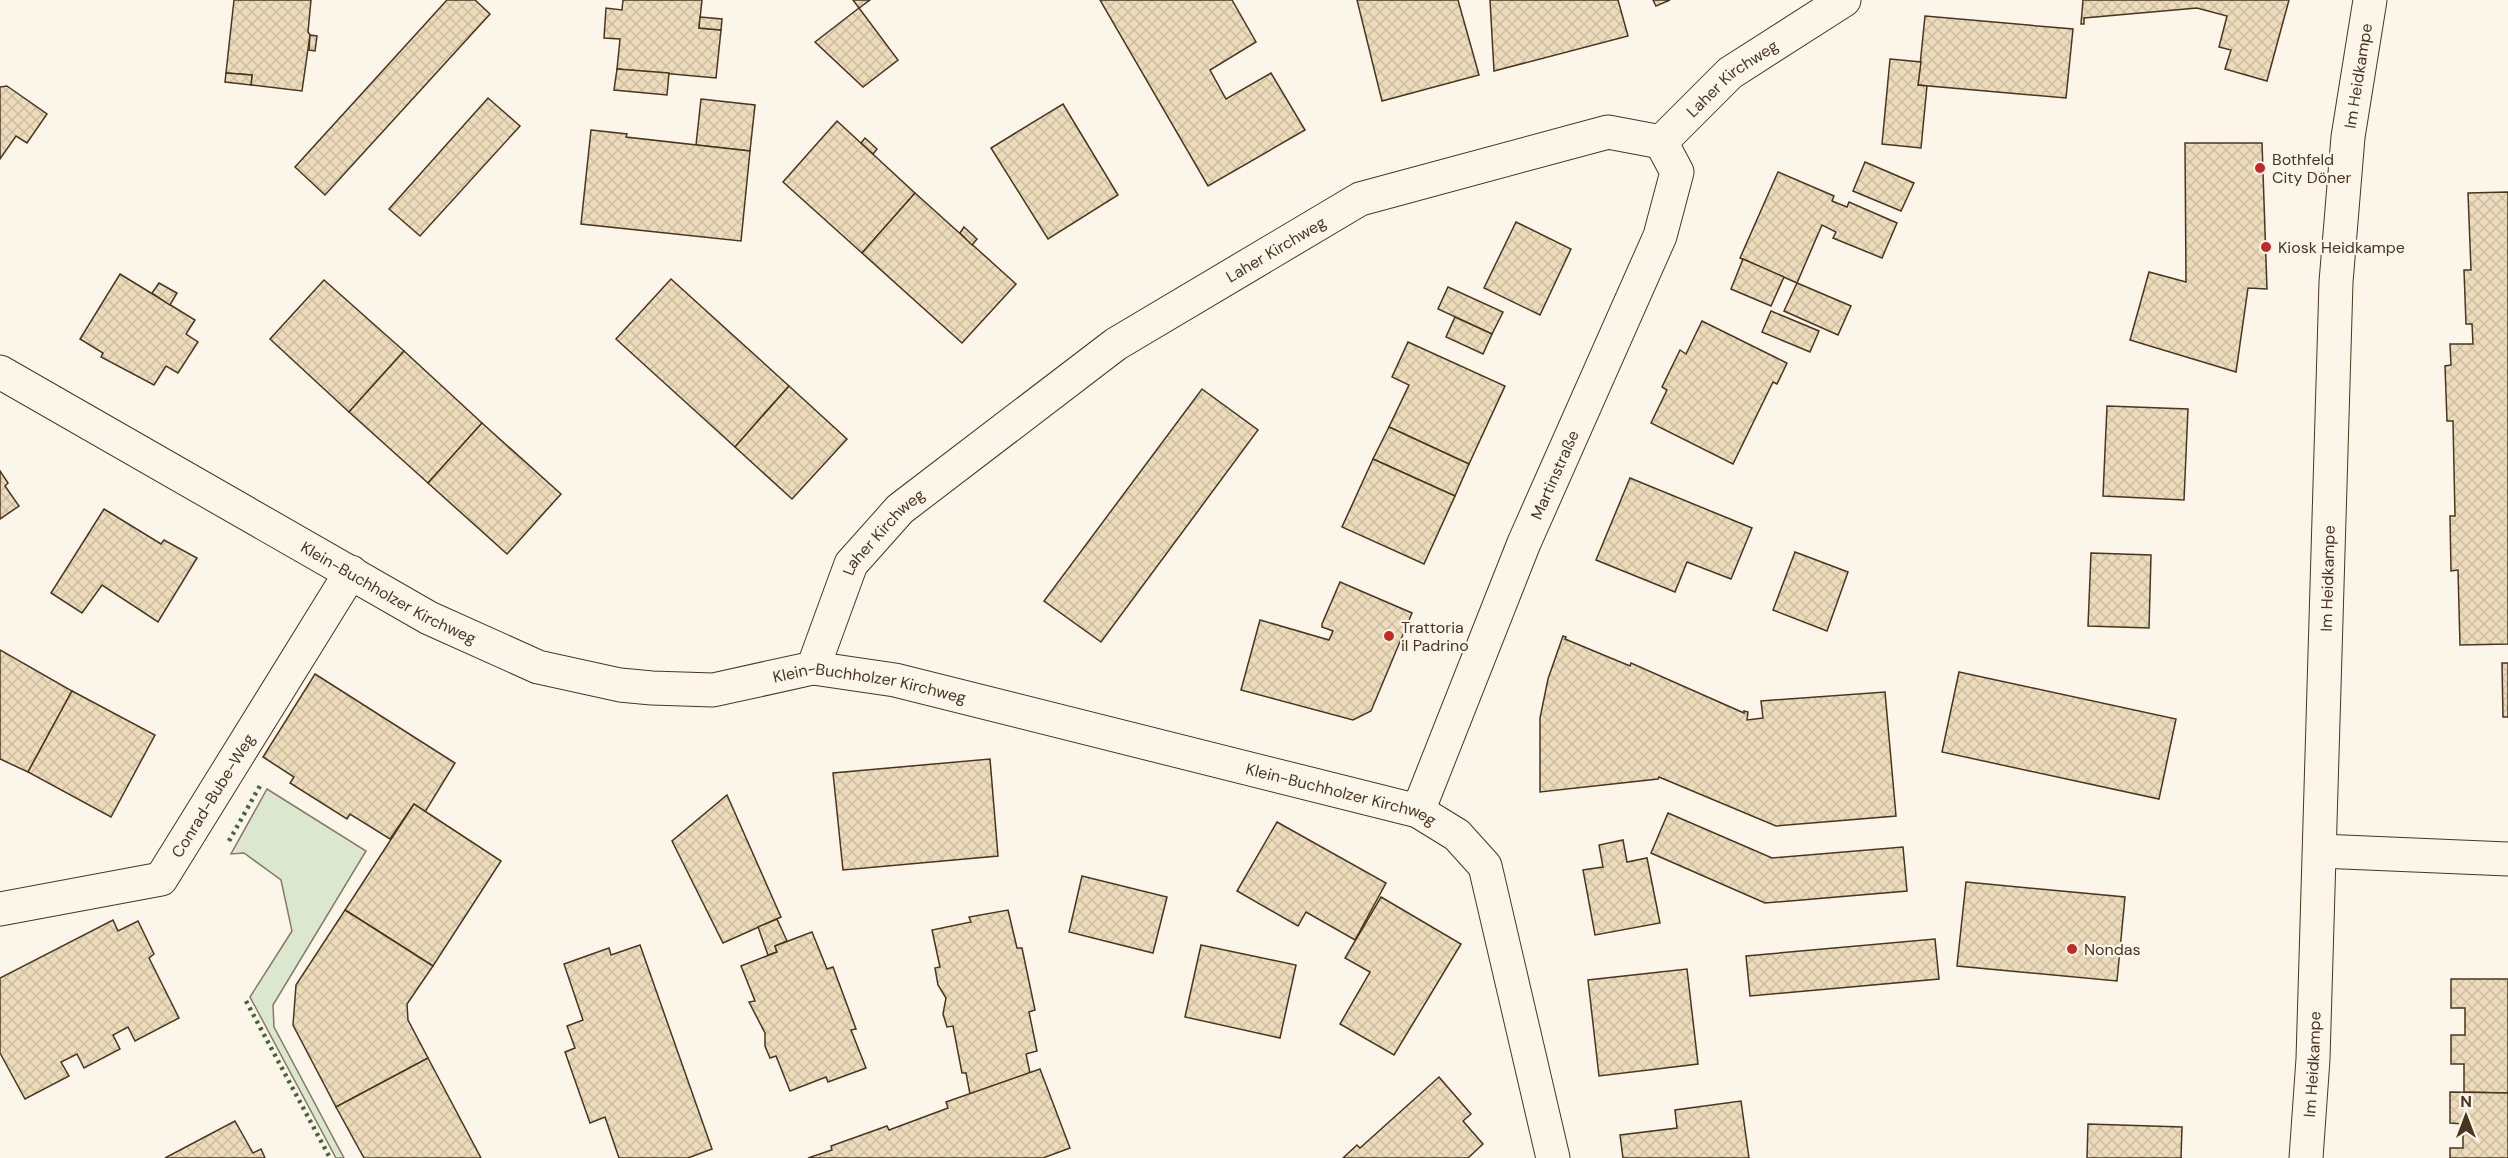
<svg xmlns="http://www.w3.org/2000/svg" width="2508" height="1158" font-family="'DM Sans',sans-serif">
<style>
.green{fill:#dce7d0;stroke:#887966;stroke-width:1.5}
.building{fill:url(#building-cross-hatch);stroke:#4a3520;stroke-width:1.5}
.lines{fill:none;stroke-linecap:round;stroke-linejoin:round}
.street-casing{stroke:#4a3520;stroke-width:35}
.secondary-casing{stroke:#4a3520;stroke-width:35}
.street{stroke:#fbf6e9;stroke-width:33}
.secondary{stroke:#fbf6e9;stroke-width:33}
.hedge{stroke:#436837;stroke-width:4.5;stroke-dasharray:3 4.5;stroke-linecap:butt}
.poi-dot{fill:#c62828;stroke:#fbf6e9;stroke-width:2}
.labels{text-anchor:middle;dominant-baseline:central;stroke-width:4.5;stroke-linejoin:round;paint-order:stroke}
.street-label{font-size:16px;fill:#4a3520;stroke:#fbf6e9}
.poi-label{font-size:16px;fill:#4a3520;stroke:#fbf6e9;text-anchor:start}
</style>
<defs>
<pattern id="building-cross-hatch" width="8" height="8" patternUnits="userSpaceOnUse" patternTransform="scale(1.5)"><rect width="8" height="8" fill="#ecdcbc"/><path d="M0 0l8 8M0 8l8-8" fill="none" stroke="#ccbda1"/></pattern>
</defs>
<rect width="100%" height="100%" fill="#fbf6e9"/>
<polygon class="green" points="267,789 366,851 273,1005 274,1027 344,1158 336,1158 250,997 292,931 281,880 244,853 231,854"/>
<g class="building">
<polygon points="234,0 311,0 308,32 310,35 302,91 251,85 252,75 226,73"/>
<polygon points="447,0 475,0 490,14 325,195 295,167"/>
<polygon points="623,0 702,0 699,28 721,30 716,78 617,69 620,39 604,38 606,8 622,10"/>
<polygon points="853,0 870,0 859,8"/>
<polygon points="1100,0 1232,0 1256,42 1210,70 1226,99 1271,73 1305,130 1208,186"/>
<polygon points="1357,0 1458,0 1479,75 1382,101"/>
<polygon points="1490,0 1618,0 1628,36 1494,71"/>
<polygon points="1653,0 1670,0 1656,6"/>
<polygon points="2083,0 2289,0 2267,81 2225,69 2231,50 2219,47 2227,16 2197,8 2084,18 2084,24 2081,24"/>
<polygon points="859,8 898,60 863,87 815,42"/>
<polygon points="1925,16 2073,29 2066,98 1918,85"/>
<polygon points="700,17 722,19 721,30 699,28"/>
<polygon points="310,35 317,36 315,51 309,50"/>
<polygon points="1890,59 1921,62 1918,85 1927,86 1921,148 1882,144"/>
<polygon points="617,69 669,73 667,95 614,90"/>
<polygon points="226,73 252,75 251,85 225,82"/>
<polygon points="7,86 47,114 27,143 16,136 0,159 0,87"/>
<polygon points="488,98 520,126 420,236 389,209"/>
<polygon points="701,99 755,105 750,151 696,145"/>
<polygon points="1063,104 1118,195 1048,239 991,148"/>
<polygon points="837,121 915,193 862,253 783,182"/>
<polygon points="591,130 627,134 626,137 750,151 741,241 581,224"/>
<polygon points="865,138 877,149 873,154 861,143"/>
<polygon points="2185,143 2262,143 2267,289 2248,288 2236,372 2130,340 2149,272 2186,282"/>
<polygon points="1865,162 1914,183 1901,211 1853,191"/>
<polygon points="1778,172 1834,196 1832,201 1847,207 1849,202 1897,223 1882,258 1833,238 1836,232 1822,225 1797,283 1740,258"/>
<polygon points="2508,192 2508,644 2460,645 2458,570 2451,571 2450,516 2455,516 2453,421 2447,421 2445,366 2451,365 2450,344 2473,344 2472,324 2466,324 2464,270 2471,270 2468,193"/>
<polygon points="915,193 1016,284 962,343 862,253"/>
<polygon points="1516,222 1571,249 1540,315 1484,288"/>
<polygon points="964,227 977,239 972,245 960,233"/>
<polygon points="1743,259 1784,277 1771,306 1731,289"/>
<polygon points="120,274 195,320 186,334 198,342 178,373 166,366 154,385 101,357 103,353 80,339"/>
<polygon points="671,279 789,386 735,447 616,339"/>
<polygon points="324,280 404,351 349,412 270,339"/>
<polygon points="159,283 177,293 170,305 152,293"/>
<polygon points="1797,283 1851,306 1838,335 1784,311"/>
<polygon points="1448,287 1503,312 1492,334 1438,309"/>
<polygon points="1771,311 1819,331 1810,352 1762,332"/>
<polygon points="1455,317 1492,334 1483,354 1446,337"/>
<polygon points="1702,321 1787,363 1777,384 1773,382 1733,464 1651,423 1667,390 1662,387 1680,350 1686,354"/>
<polygon points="1408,342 1505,386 1469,464 1389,427 1409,385 1392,377"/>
<polygon points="404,351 482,423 428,483 349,412"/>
<polygon points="789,386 847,439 792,499 735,447"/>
<polygon points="1202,389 1258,430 1101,642 1044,601"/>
<polygon points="2107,406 2188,409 2184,500 2103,496"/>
<polygon points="482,423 561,494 507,554 428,483"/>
<polygon points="1389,427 1469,464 1455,496 1373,459"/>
<polygon points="1373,459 1455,496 1424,564 1342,527"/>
<polygon points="0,471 8,483 5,486 19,506 0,519"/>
<polygon points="1630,478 1752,528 1731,579 1687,562 1675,592 1596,560"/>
<polygon points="104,509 161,544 164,540 197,558 158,622 102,585 82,613 51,593"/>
<polygon points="1795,552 1848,572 1827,631 1773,610"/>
<polygon points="2091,553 2151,555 2149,628 2088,626"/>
<polygon points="1340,582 1412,613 1371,711 1353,720 1241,690 1260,620 1329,640 1333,631 1322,627 1322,624"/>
<polygon points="1563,636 1566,637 1565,639 1630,666 1631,663 1744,713 1744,711 1748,712 1747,720 1763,718 1761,701 1885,692 1896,816 1776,826 1659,777 1658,779 1540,792 1540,718 1548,679"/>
<polygon points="0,650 72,691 28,772 0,759"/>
<polygon points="2502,663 2508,663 2508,717 2503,717"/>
<polygon points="1959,672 2176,719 2159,799 1942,752"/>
<polygon points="315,674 455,763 425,812 414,804 390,839 350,814 347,819 290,783 294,777 263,757"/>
<polygon points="72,691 155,735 111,817 28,772"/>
<polygon points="990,759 998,856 843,870 833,773"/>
<polygon points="727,795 781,917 723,943 672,841"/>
<polygon points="414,804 501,861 433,966 345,910"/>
<polygon points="1668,813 1772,858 1903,847 1907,891 1765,903 1651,853"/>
<polygon points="1277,822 1386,883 1355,940 1306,912 1298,926 1237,891"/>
<polygon points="1623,840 1627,862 1647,858 1660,923 1595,935 1583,870 1603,867 1599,845"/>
<polygon points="1082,876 1167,897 1153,953 1069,932"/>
<polygon points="1966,882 2125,897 2117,981 1957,966"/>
<polygon points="1381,897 1461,944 1394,1055 1340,1024 1370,972 1345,958"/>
<polygon points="345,910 433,966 407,1004 408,1020 428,1058 336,1107 293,1025 296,985"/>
<polygon points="1008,910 1017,948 1022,948 1035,1010 1029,1012 1037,1051 1026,1054 1030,1073 970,1094 966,1073 962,1073 953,1026 947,1027 943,1014 946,998 938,985 935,968 940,967 932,930 971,922 969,917"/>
<polygon points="777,919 787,941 775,946 777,952 768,955 758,927"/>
<polygon points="113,920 118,931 138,921 154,954 149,958 179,1018 135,1041 128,1027 113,1035 120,1049 84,1068 77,1054 61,1062 69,1076 25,1099 0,1053 0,978"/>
<polygon points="812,932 827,969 833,967 856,1029 851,1030 866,1068 828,1082 826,1077 790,1091 776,1056 770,1058 765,1046 765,1033 749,1002 755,1001 741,966 777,952 775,946"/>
<polygon points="1935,939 1939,979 1750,996 1746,956"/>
<polygon points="640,945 712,1149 688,1158 619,1158 605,1117 590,1123 565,1052 575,1048 567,1026 583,1020 564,964 609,948 611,955"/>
<polygon points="1201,945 1296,965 1280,1038 1185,1017"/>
<polygon points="1687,969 1698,1064 1599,1076 1588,980"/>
<polygon points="2451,979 2508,979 2508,1093 2464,1092 2464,1064 2451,1064 2451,1035 2465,1035 2465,1008 2451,1008"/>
<polygon points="428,1058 481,1158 364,1158 336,1107"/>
<polygon points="1040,1069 1070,1148 1043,1158 808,1158 832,1150 831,1146 887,1126 889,1130 948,1108 946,1102"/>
<polygon points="1439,1077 1471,1114 1463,1121 1483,1144 1468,1158 1343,1158 1357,1145 1360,1148"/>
<polygon points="2450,1092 2508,1093 2508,1158 2450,1158 2450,1148 2463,1148 2463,1124 2450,1123"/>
<polygon points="1741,1101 1749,1158 1623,1158 1620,1135 1677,1128 1675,1110"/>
<polygon points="235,1121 253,1153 261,1149 265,1158 165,1158"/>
<polygon points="2088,1124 2182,1127 2181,1158 2087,1158"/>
</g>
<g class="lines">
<g class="street-casing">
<g id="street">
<path id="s1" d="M 1661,142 L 1730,73 L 1844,0"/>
<path id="s2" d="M 0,372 L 429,618 L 538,667 L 620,685 L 652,688 L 713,690 L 813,668 L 895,680 L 1418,811 L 1457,835 L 1485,866 L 1553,1158"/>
<path id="s3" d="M 813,668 L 851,564 L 900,509 L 1116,344 L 1360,199 L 1608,132 L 1661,142"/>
<path id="s4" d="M 1418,811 L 1524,543 L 1660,236 L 1677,172 L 1661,142"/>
<polyline points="2320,851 2508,859"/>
<path id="s5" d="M 0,909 L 161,879 L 351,572"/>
</g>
</g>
<g class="secondary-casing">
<g id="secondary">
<path id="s6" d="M 2306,1158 L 2313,1059 L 2336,282 L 2348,137 L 2370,0"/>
</g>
</g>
<use href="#street" class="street"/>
<use href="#secondary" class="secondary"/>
<g class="hedge">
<polyline points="229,841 261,784"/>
<polyline points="246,1001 330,1158"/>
</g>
</g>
<g class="poi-dot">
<circle cx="2260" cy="168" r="6"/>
<circle cx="2266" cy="247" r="6"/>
<circle cx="1389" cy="636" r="6"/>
<circle cx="2072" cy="949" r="6"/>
</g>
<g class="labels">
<g class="street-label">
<text stroke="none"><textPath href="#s6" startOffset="1084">Im Heidkampe</textPath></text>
<text stroke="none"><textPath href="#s1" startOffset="96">Laher Kirchweg</textPath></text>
<text stroke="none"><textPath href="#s3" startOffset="642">Laher Kirchweg</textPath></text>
<text stroke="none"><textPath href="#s4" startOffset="363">Martinstraße</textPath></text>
<text stroke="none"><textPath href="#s3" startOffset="156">Laher Kirchweg</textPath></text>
<text stroke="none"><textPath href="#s6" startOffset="580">Im Heidkampe</textPath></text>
<text stroke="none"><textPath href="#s2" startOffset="447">Klein-Buchholzer Kirchweg</textPath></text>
<text stroke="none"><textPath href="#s2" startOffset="951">Klein-Buchholzer Kirchweg</textPath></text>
<text stroke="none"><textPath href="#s5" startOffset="262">Conrad-Bube-Weg</textPath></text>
<text stroke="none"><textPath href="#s2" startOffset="1437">Klein-Buchholzer Kirchweg</textPath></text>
<text stroke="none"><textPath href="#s6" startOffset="94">Im Heidkampe</textPath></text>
</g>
<g class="poi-label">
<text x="2272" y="159">Bothfeld<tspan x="2272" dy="18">City Döner</tspan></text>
<text x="2278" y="247">Kiosk Heidkampe</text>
<text x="1401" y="627">Trattoria<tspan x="1401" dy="18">il Padrino</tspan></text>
<text x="2084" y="949">Nondas</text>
</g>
</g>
<g transform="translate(2466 1116)" stroke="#fbf6e9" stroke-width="4.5" paint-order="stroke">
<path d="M0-4.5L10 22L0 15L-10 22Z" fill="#4a3520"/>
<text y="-9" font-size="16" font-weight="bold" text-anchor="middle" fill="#4a3520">N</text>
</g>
</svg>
